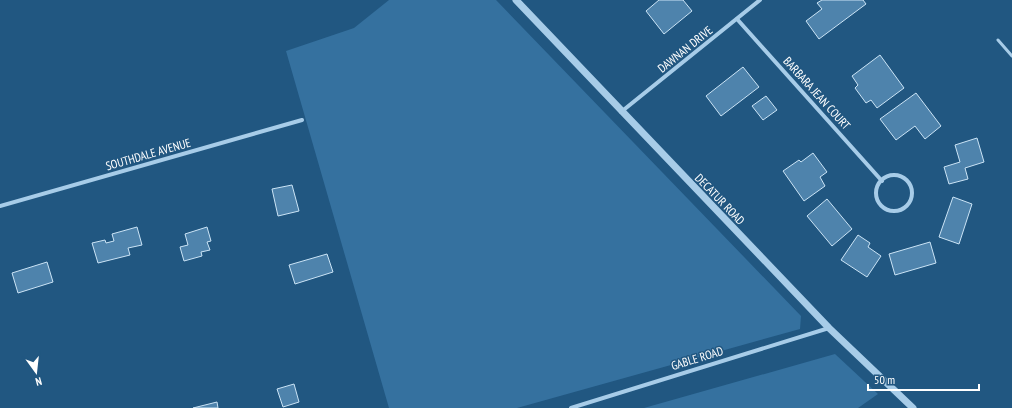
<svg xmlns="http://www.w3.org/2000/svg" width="1012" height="408" font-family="'PT Sans Narrow',sans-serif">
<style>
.green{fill:#35719f}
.building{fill:#4e83ac;stroke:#cbe4f6}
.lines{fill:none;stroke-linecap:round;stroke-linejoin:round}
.service{stroke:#a7cce8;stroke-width:3}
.minor{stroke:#a7cce8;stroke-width:4}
.tertiary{stroke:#a7cce8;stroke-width:7}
.labels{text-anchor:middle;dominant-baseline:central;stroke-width:3;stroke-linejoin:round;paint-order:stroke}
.street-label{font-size:12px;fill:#fff;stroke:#215781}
</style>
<rect width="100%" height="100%" fill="#215781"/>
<g class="green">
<polygon points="389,0 496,0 801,316 800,329 517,408 389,408 286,51 354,28"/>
<polygon points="835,354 878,394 858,408 644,408"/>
</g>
<g class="building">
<polygon points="659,0 683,0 692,11 664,34 646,11"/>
<polygon points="822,0 863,0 866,4 819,39 806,21 822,9 817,3"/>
<polygon points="880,55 904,88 877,108 871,100 866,103 855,88 858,85 852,76"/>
<polygon points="743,67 759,87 721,116 706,96"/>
<polygon points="916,93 941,126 925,139 915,126 896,140 880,119"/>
<polygon points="766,96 777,110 763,120 752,106"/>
<polygon points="977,138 984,162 965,168 968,179 949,184 944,167 960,162 955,145"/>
<polygon points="813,153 827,172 820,177 825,186 804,201 783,171 799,160 801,162"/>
<polygon points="292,185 299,211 278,216 272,189"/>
<polygon points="953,197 972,204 959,244 939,237"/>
<polygon points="827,199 852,229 832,246 807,216"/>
<polygon points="137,227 142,245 128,248 130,255 98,263 92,243 105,240 106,243 114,241 112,234"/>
<polygon points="207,227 211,241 207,242 210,250 201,252 202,256 184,261 180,247 188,245 185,234"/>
<polygon points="858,235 870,243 868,247 881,256 867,277 841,260"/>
<polygon points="930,242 936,263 895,275 889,254"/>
<polygon points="327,254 333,272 295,284 289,265"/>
<polygon points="47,262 53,282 18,293 12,273"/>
<polygon points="294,384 299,402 283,407 277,389"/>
<polygon points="217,402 218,408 193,408"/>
</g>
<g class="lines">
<polyline class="service" points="998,40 1012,56"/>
<g class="minor">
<polyline points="737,19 882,181"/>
<polyline points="621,112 760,0"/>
<circle cx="894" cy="193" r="18"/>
<polyline points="0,206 302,120"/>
<polyline points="571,408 829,328"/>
</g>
<polyline class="tertiary" points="516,0 829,328 913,408"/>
</g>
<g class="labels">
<g class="street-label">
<text transform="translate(685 49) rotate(-39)">DAWNAN DRIVE</text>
<text transform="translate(817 93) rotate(48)">BARBARA JEAN COURT</text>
<text transform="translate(148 154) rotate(-16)">SOUTHDALE AVENUE</text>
<text transform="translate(720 199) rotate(46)">DECATUR ROAD</text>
<text transform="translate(697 358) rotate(-17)">GABLE ROAD</text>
</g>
</g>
<g transform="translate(36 372) rotate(165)" stroke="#215781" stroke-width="3" paint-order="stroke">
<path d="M0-3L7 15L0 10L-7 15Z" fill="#ffffff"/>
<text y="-6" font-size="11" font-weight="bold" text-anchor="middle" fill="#ffffff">N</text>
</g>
<path d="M868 384v6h111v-6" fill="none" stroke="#ffffff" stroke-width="2"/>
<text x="874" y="384" font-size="12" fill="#ffffff" stroke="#215781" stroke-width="3" paint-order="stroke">50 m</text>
</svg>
